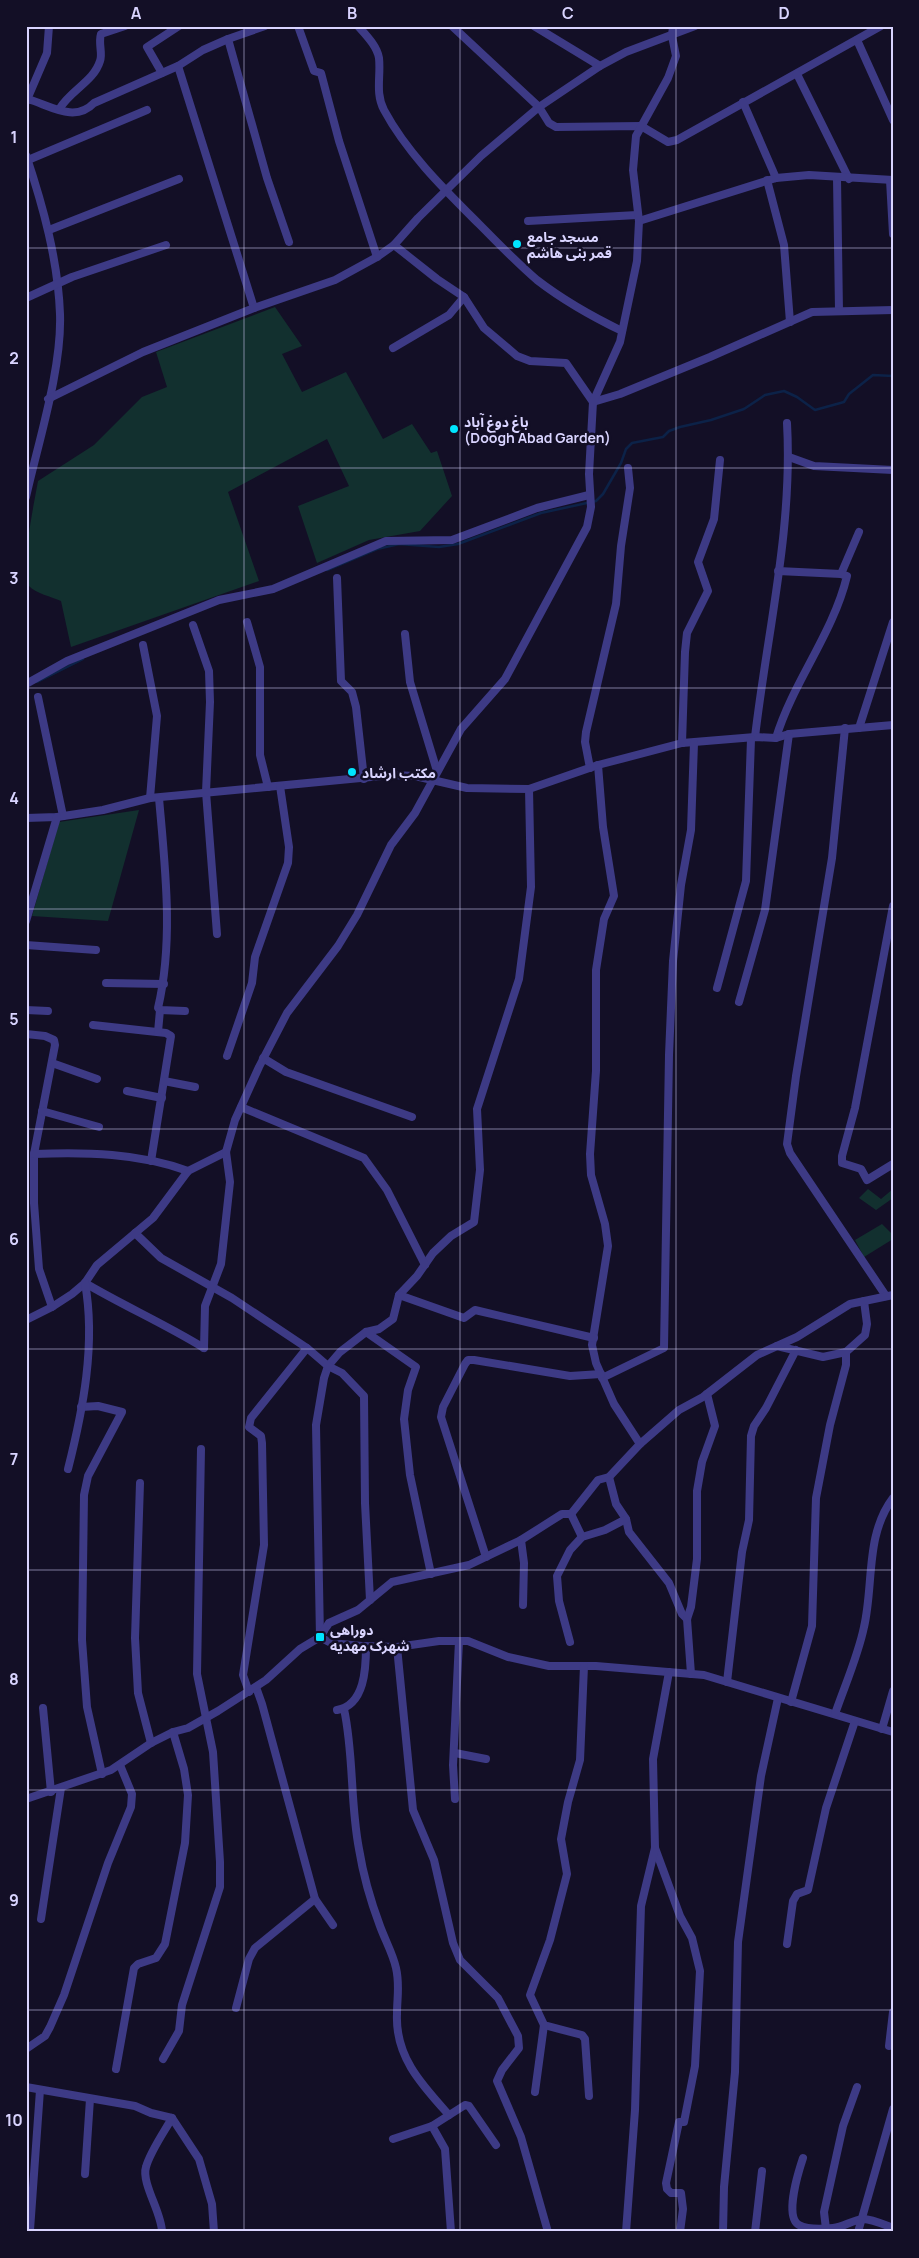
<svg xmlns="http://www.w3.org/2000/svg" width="919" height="2258" font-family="Manrope,'Noto Sans Arabic',sans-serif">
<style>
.green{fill:#12302f}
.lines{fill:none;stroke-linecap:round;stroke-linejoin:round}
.stream{stroke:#0c2248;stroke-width:2.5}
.street{stroke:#3d3a85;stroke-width:8}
.grid{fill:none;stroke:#d9d4ff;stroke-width:1;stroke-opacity:0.55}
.poi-dot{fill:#00e5ff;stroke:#130f26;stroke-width:2}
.labels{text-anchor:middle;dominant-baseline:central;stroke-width:5;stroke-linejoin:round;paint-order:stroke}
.poi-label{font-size:14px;font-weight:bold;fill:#d9d4ff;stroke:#130f26;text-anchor:start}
.neatline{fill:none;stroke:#d9d4ff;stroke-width:2}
.grid-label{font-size:16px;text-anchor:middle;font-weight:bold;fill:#d9d4ff}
</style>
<rect width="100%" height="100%" fill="#130f26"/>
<g class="green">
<path d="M 275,307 L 302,346 L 282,354 L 302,392 L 346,372 L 383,439 L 412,424 L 431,453 L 437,451 L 452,496 L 420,531 L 369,540 L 317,563 L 298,506 L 349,486 L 327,439 L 228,492 L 259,581 L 71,647 L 61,601 C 52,597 35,593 29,586 C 19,573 35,499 38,481 L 94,445 L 142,397 L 167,387 L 156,352 Z"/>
<polygon points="139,810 108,921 32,916 59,822"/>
<polygon points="868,1189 881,1199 893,1189 893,1198 876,1210 859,1198"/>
<polygon points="882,1224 893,1235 893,1239 864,1257 855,1240"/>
</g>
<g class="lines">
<g class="stream">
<polyline points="327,570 377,549 399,544 439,547 458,544 541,513 596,501 603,494 621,463 626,449 632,443 663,437 669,431 680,427 711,420 744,409 765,395 784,391 797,397 815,410 844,402 849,394 873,375 893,376"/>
<polyline points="37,682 83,659"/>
</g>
<g class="street">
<polyline points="298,26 314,71 321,73 339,141 377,257"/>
<path d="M 358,26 C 366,35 377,46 379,58 C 381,76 375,93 384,110 C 407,153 445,190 479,224 C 498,243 517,263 537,280 C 563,300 593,317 622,331"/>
<polyline points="452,26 539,107 549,123 556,127 641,126 668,142 677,140 881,26"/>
<polyline points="534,26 600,66"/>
<polyline points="228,39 267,178 289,242"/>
<polyline points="857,40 893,120"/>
<polyline points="178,66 254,308"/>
<polyline points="162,73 147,47 179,26"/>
<polyline points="797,74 849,179"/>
<path d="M 28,99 C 51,106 75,123 94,103 L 178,66 L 203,50 L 228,39 L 265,26"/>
<polyline points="26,102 47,53 49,26"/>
<polyline points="743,102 776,178"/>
<path d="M 60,108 C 71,90 94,81 100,61 C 103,53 98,44 101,34 L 125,26"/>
<path d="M 26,155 C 43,206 58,260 60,314 C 62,369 38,443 26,497"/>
<polyline points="28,160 147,110"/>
<polyline points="837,178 839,311"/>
<polyline points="767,180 784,245 790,322"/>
<polyline points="890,180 893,234"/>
<polyline points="528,221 637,215"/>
<polyline points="639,221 776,178 809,175 893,180"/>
<polyline points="49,230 179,179"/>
<polyline points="394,245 437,279 464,297 484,328 517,356 530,361 566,363 593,402 620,394 710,357 812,312 893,310"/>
<polyline points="26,298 72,277 166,245"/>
<polyline points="393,348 449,315 464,297"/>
<polyline points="48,399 143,352 254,308 335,280 377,257 394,245 418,218 481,156 539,107 600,66 626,52 695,26"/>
<polyline points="789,457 814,466 893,470"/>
<polyline points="841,574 859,532"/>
<polyline points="337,578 341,681 352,692 356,707 364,779"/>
<polyline points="247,622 260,667 260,755 268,787"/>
<polyline points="193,625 209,671 210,702 206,792 217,934"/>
<polyline points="405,634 410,682 437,771"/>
<polyline points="143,645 157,716 150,798"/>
<polyline points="26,684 67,661 219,600 273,589 386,541 452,540 537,508 589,495"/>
<polyline points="38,697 63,816"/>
<polyline points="845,728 832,858 796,1076 787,1144 790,1153 886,1296"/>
<polyline points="859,728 893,622"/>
<path d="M 755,737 C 767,633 793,529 787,423"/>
<path d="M 776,738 C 793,682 833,634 847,576 L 841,574 L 778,571"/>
<polyline points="682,743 685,652 687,633 708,591 698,562 714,519 720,460"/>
<polyline points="598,765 603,827 614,896 604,919 596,970 596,1071 590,1154 591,1175 605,1224 608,1246 592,1345 596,1363 614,1404 640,1444"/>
<polyline points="590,768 585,742 586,732 616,604 621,546 630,488 628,468"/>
<polyline points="529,789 531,887 519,979 477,1109 480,1170 474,1222 451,1236 433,1253 417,1276 399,1295 393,1319 379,1329 366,1332 340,1352 328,1366 324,1378 316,1425 320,1637 331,1643 362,1646 397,1647 439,1641 468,1641 508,1657 549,1666 596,1666 704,1675 893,1732"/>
<path d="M 159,798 C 165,867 174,940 158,1008 L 160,1010 L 185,1011"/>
<polyline points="26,818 57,817 103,810 150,798 392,775 415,776 467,788 529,789 598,765 682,743 755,737 776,738 789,734 893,725"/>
<polyline points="893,906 855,1108 842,1156 842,1163 861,1169 867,1180 893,1164"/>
<polyline points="26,921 57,817"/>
<polyline points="26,945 96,950"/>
<polyline points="106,983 164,984"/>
<polyline points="717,988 746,881 751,739"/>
<polyline points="739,1002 765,910 789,734"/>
<polyline points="26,1010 48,1011"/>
<polyline points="93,1025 166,1033 171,1036 151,1161"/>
<polyline points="158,1032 160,1010"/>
<polyline points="26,1034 45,1036 54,1040 55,1045 34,1154 34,1203 39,1269 52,1307"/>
<polyline points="227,1056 252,983 255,957 288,863 289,847 280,786"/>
<polyline points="263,1058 286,1072 412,1117"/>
<polyline points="52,1063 97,1079"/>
<polyline points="164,1081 195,1087"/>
<polyline points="127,1091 162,1098"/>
<polyline points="241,1107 364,1158 387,1190 425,1265"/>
<polyline points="42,1111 99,1127"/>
<path d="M 34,1154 C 86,1152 139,1153 188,1171"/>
<polyline points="135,1233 161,1258 232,1298 307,1348 328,1366 342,1373 364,1396 365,1503 370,1600"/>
<path d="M 85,1283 C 124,1306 165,1324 204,1348"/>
<polyline points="399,1295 464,1318 475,1310 594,1338"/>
<polyline points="26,1320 52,1307 72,1294 85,1283 97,1265 153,1218 188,1171 226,1152"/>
<polyline points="366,1332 416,1367 408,1390 404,1419 410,1475 431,1574"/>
<polyline points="777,1346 823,1357 846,1352 865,1335 867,1324 864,1301"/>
<polyline points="204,1348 205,1306 221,1264 230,1182 226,1152 235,1120 259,1067 287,1013 338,946 357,915 391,845 415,813 461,729 505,679 587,527 591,507 589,474 593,402 620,342 637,261 639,221 633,170 636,136 668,78 676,56 672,36 673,26"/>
<polyline points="602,1378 664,1348 669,1055 673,961 681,885 691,830 694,743"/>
<polyline points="81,1407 98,1406 122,1412 88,1476 84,1495 82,1640 87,1707 102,1774"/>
<path d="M 68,1469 C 83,1410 96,1344 85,1283"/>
<polyline points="609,1477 616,1504 626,1519 629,1532 669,1583 682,1614 687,1619"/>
<polyline points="140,1483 135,1638 138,1693 151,1743"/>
<polyline points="571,1514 582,1537"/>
<polyline points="521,1540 524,1563 523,1605"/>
<polyline points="486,1557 441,1417 443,1407 465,1364 468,1360 474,1360 570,1376 601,1374"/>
<polyline points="570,1642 559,1601 557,1576 570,1550 582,1537 605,1530 626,1519"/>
<polyline points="397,1647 413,1810 434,1860 453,1943 460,1960 498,1998 518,2036 519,2048 502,2070 497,2081 521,2137 548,2232"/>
<polyline points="584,1666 580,1760 568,1802 561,1839 567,1874 550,1940 530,1995 544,2025 582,2035 585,2039 589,2096"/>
<polyline points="691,1674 687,1619 691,1607 697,1559 697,1491 702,1462 715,1426 707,1394"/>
<polyline points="727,1682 742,1552 749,1520 751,1436 754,1426 766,1408 796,1350"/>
<polyline points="256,1687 262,1704 315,1899 333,1925"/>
<polyline points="249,1692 243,1675 264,1545 262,1443 261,1436 249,1427 251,1418 307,1348"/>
<polyline points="791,1702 812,1626 816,1498 830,1425 846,1365 846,1352"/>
<polyline points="43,1708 51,1792"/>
<path d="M 344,1709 C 354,1755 350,1803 359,1849 C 363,1874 371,1902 380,1926 C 385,1940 393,1954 396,1968 C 400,1985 397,1997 397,2014 C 395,2057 422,2085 449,2115"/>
<path d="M 337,1710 C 365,1705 366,1668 366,1646"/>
<path d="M 835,1714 C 845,1685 858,1656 864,1627 C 874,1584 865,1535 893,1498"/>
<polyline points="882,1729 893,1691"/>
<polyline points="455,1753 486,1759"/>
<polyline points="26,1799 111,1770 151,1743 173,1732 188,1728 218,1711 266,1680 300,1649 320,1637 329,1623 358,1610 392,1582 469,1565 521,1540 562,1514 571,1514 598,1480 609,1477 640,1444 679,1410 703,1397 757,1355 797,1337 850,1304 893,1295"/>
<polyline points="455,1799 453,1765 459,1641"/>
<polyline points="655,1848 680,1916 692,1938 700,1971 695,2066 684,2122 679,2122 666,2183 667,2189 671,2193 681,2193 683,2209 680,2232"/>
<polyline points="41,1919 61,1788"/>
<polyline points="787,1944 793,1901 797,1894 808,1890 826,1808 855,1721"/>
<polyline points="236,2008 249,1959 255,1948 315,1899"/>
<polyline points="889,2046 893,2012"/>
<polyline points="26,2049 45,2036 50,2027 64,1995 108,1863 131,1807 132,1794 120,1765"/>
<polyline points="163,2059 179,2031 182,2005 220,1887 220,1862 213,1752 197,1674 201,1449"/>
<polyline points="116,2069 134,1968 138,1964 156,1958 165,1944 185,1843 188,1795 184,1769 173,1732"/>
<polyline points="26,2087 135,2106 151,2113 172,2118 199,2159 212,2204 214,2232"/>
<polyline points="535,2092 544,2025"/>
<polyline points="432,2126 445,2149 451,2232"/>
<polyline points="393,2139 432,2126 465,2105 469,2106 496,2145"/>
<path d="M 803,2158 C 799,2170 784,2217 799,2225 C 808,2230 823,2229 833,2228 C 843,2227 853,2220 863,2219 C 872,2219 885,2225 893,2228"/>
<polyline points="85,2174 90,2099"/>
<polyline points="826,2229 824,2212 843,2126 857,2087"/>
<polyline points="30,2230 40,2090"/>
<path d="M 162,2232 C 162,2213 141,2183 146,2167 C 150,2152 164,2132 172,2118"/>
<polyline points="626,2232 635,2110 641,1906 655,1848 653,1759 669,1672"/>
<polyline points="723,2232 724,2187 735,2072 738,1942 761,1776 778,1698"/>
<polyline points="755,2232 762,2171"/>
<polyline points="858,2232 893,2109"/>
</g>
</g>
<path class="grid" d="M 244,26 L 244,2232M 460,26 L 460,2232M 676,26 L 676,2232M 26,248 L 893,248M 26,468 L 893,468M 26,688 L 893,688M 26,909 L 893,909M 26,1129 L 893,1129M 26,1349 L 893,1349M 26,1570 L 893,1570M 26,1790 L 893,1790M 26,2010 L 893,2010"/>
<g class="poi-dot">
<circle cx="517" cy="244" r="5"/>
<circle cx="454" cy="429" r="5"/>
<circle cx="352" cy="772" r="5"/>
<rect x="315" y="1632" width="10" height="10" rx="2.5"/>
</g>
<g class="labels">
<g class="poi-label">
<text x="527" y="236">مسجد جامع<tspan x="527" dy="16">قمر بنی هاشم</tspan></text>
<text x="464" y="421">باغ دوغ آباد<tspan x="464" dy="16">(Doogh Abad Garden)</tspan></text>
<text x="362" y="772">مکتب ارشاد</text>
<text x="330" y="1629">دوراهی<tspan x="330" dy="16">شهرک مهدیه</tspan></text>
</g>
</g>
<rect width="919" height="2258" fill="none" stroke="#130f26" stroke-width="55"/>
<rect x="28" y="28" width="864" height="2202" class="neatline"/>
<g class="grid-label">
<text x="136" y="19">A</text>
<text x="352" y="19">B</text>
<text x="568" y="19">C</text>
<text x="784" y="19">D</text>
<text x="14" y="143">1</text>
<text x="14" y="364">2</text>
<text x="14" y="584">3</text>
<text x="14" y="804">4</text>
<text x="14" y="1025">5</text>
<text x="14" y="1245">6</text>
<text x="14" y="1465">7</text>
<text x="14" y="1685">8</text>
<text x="14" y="1906">9</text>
<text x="14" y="2126">10</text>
</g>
</svg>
